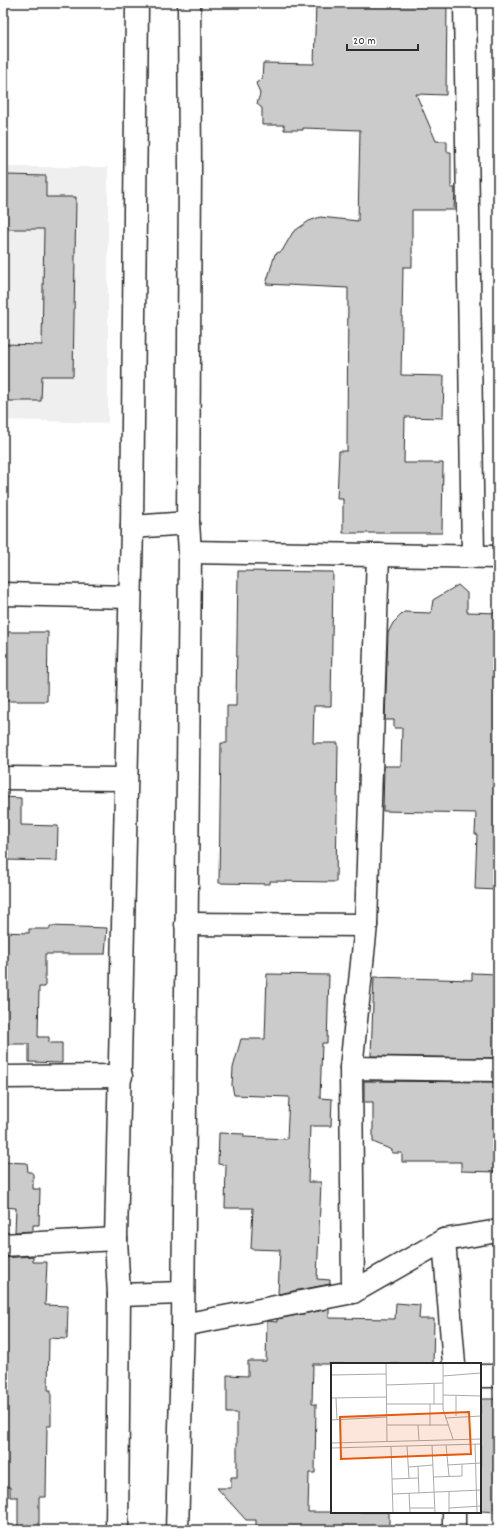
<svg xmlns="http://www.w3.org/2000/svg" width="501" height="1533" font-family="Dekko,sans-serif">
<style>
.built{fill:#efefef}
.building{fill:#cbcbcb;stroke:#2b2b2b}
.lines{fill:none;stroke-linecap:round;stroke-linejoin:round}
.minor-casing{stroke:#2b2b2b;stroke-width:25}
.minor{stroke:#fff;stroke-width:22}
.inset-road{fill:none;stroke:#aaa;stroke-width:1}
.view{fill:#e8590c;fill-opacity:0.15;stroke:#e8590c;stroke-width:2}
.inset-edge{fill:none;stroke:#2b2b2b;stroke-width:2}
</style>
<rect width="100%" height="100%" fill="#fff"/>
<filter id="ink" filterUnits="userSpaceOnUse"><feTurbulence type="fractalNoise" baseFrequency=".025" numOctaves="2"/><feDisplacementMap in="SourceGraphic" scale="8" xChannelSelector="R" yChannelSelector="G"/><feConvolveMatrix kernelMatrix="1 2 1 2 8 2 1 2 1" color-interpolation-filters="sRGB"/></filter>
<g filter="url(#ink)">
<polygon class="built" points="3,167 108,167 108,423 3,420"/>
<g class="building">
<polygon points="316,3 357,5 357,3 447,3 446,95 416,94 436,141 447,141 447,152 451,152 451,188 455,188 454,210 412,210 412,267 403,267 401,375 444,376 443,418 405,417 404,463 443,463 442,533 343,533 343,499 337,499 339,451 347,451 348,288 266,284 275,254 282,251 293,232 309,221 320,217 358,221 360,130 303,128 303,130 284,130 284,125 262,125 262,108 257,104 260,94 256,83 262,79 263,63 314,64"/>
<polygon points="7,175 46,176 46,197 76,197 73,376 42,376 41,401 3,401 3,344 42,345 44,229 3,229 3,196 7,196"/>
<polygon points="238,571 333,572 331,706 314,706 313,743 338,743 336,882 270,881 270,884 219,883 221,743 227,743 227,706 236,706"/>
<polygon points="458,585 467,593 467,612 498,613 498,890 475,889 477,834 475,834 476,813 383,811 384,766 401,766 402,728 394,728 394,720 385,720 388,633 393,623 404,612 431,613 433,600"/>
<polygon points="3,632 48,632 47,701 3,701"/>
<polygon points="3,797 21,798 21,825 58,826 57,861 3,860"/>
<polygon points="50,926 107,928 105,954 45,954 45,987 39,987 38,1037 49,1037 49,1043 62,1043 62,1063 29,1062 29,1044 3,1044 3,932 29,933 29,929 50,929"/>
<polygon points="472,973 498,974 498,1058 371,1056 374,977 472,980"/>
<polygon points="267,974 329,975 327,1043 322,1043 320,1098 332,1099 331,1126 310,1126 308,1182 321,1182 317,1279 330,1280 330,1284 278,1294 280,1250 251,1249 253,1208 225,1208 226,1165 218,1164 219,1133 244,1134 244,1137 287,1139 289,1097 234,1095 232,1085 233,1068 241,1039 265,1039"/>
<polygon points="364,1081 498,1082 498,1172 461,1171 461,1162 402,1162 402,1153 392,1153 392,1150 373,1142 373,1102 364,1102"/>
<polygon points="3,1162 27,1163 28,1172 31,1172 33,1174 33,1189 40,1189 39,1225 33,1225 33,1231 15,1232 16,1208 3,1207"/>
<polygon points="33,1256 33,1262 47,1262 45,1305 68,1306 67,1339 49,1338 48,1390 51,1390 51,1426 47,1426 46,1497 39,1497 39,1530 18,1530 18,1497 10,1497 10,1487 3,1487 3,1258"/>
<polygon points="396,1303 420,1305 419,1319 434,1319 433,1364 313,1364 312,1404 316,1404 315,1473 309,1473 308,1512 389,1512 389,1530 256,1530 256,1520 246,1520 217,1488 231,1488 231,1477 237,1477 237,1413 227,1413 227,1375 248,1376 248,1361 266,1361 267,1321 277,1322 277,1319 329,1309 329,1318 395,1319"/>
<polygon points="480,1399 498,1399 498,1512 480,1511"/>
</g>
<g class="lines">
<g class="minor-casing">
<g id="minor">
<polyline points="465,3 473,556"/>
<polyline points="132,527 188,523"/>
<polyline points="190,552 498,557"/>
<polyline points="3,594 129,597"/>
<polyline points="3,778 125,779"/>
<polyline points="186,924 366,925"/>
<polyline points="351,1068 498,1070"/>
<polyline points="3,1077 121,1076"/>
<polyline points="444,1240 454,1364"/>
<polyline points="3,1245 116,1239"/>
<polyline points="353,1292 351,1068 366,925 378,555"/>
<polyline points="119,1295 183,1293"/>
<polyline points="183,1325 353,1292 444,1240 498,1231"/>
<polyline points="480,1376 498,1376"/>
<polyline points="117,1530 119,1295 116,1239 132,527 137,3"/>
<polyline points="177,1530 183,1325 190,552 188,523 190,169 189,3"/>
<polyline points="454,1530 454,1512"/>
</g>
</g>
<use href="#minor" class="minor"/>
</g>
</g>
<g transform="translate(331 1363)">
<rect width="150" height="150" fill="#fff"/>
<path class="inset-road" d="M 55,0 L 56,78M 112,0 L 112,46 L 122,76M 0,12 L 55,11M 112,13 L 150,10M 103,21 L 103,41M 55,22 L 112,20M 112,32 L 150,33M 125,33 L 125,53M 0,35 L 56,34M 5,35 L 6,57M 56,41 L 112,41M 99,41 L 99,63M 114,55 L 150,53M 0,57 L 56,54M 56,62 L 118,62M 87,62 L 88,77M 0,80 L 150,76M 144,81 L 146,150M 101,82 L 104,150M 115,82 L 118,113M 60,83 L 62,150M 76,83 L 78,115M 0,85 L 150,81M 116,102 L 150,100M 87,103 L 88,130M 78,104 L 102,102M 102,114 L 131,113 L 131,101M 61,116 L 88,115M 118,129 L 118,150M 78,130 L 79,150M 62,131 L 150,127M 79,145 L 103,145M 118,145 L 150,143"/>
<path class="view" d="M 138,49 L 140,91 L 10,96 L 9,54 Z"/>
<rect width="150" height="150" class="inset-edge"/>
</g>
<rect width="501" height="1533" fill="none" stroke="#fff" stroke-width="16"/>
<rect x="8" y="8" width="485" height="1517" fill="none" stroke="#2b2b2b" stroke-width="1.5" filter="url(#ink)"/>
<path d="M347 44v6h71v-6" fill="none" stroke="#2b2b2b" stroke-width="2"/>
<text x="353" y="44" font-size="12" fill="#2b2b2b" stroke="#ffffff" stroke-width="3" paint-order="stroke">20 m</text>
</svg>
